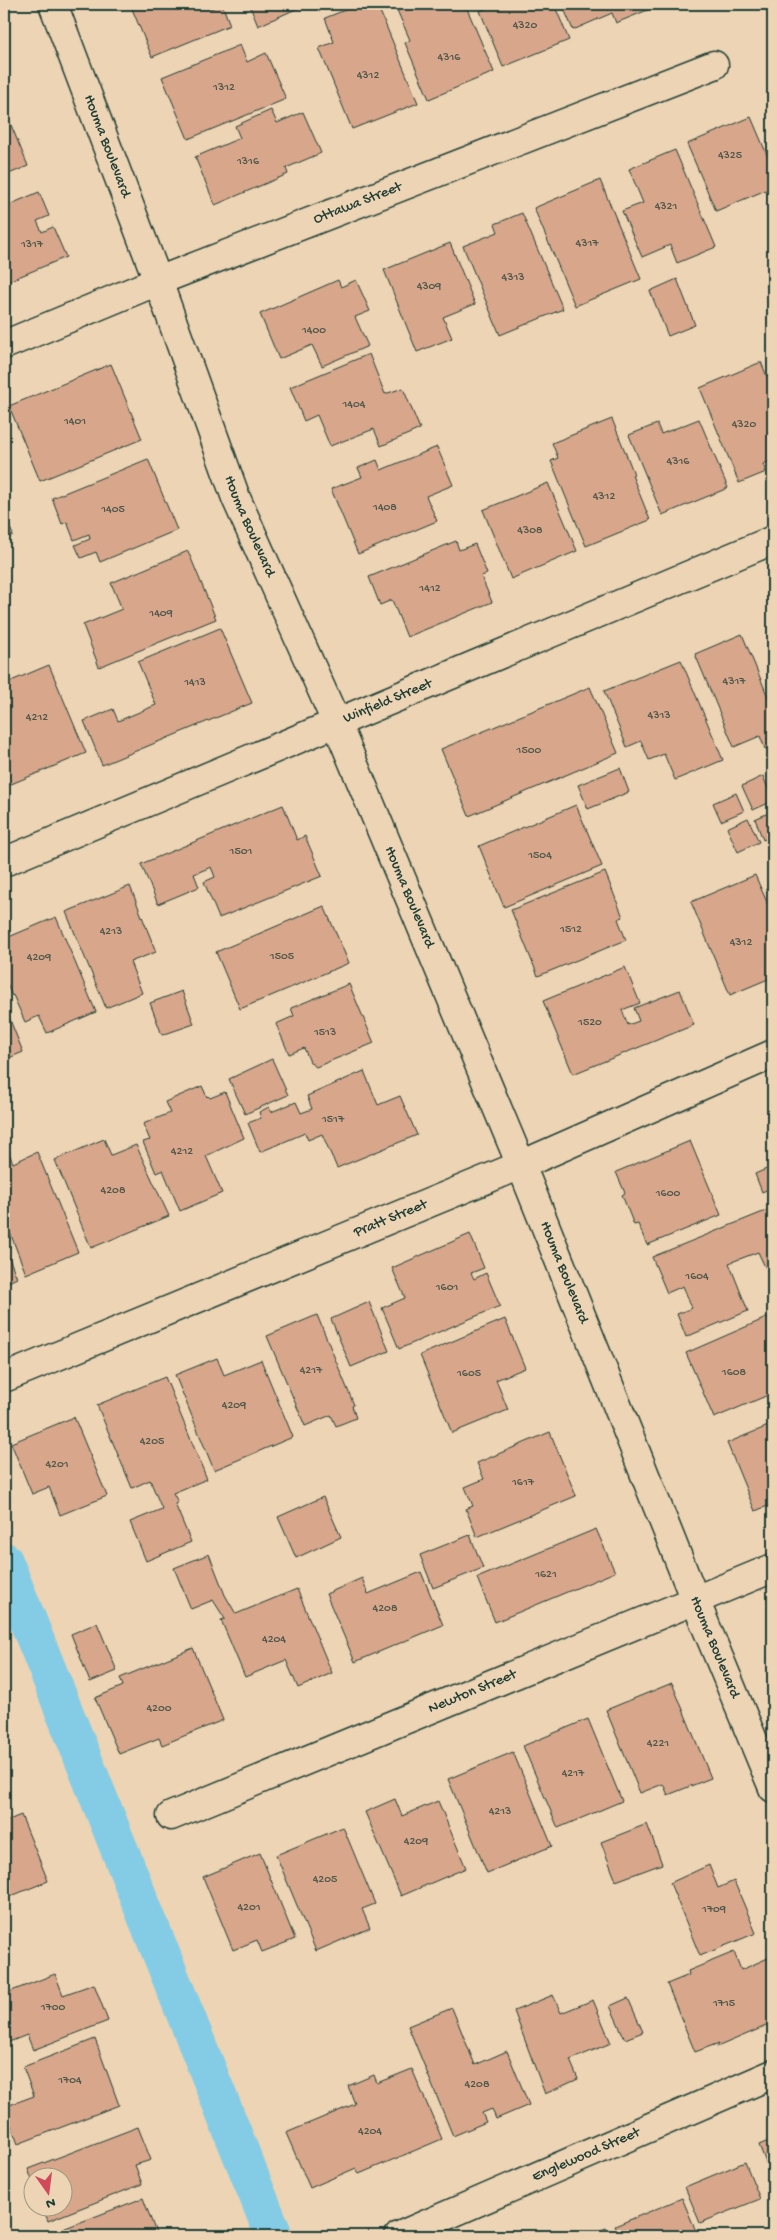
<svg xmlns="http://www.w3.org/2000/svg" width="777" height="2240" font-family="'Gochi Hand',sans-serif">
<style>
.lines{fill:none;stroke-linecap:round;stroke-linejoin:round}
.canal{stroke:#84cce5;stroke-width:38}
.building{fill:#d8a68b;stroke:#1f3d34}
.minor-casing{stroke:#1f3d34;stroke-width:31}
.minor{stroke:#edd4b4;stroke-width:28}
.labels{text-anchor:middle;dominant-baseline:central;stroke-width:4.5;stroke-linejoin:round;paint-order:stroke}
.number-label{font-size:12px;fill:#4d574a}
.street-label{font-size:15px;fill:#1f3d34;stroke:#edd4b4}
</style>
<rect width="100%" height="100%" fill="#edd4b4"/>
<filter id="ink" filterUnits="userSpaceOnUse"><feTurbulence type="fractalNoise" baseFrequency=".02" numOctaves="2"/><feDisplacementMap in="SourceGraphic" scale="10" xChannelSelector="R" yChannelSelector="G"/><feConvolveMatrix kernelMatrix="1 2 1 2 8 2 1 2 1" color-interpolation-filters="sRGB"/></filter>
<g filter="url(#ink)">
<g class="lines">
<polyline class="canal" points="4,1561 274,2236"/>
</g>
<g class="building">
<polygon points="130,4 208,4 210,9 222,4 230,25 152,57"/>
<polygon points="249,4 304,4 305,5 258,26"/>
<polygon points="360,4 377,4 418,103 352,129 319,48 334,42 325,18"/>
<polygon points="412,4 465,4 494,72 429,99 405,43 410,40 397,10"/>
<polygon points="483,4 554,4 569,40 503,67 480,11 485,9"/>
<polygon points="562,4 662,4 616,23 612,13 573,30"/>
<polygon points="240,45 247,62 266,53 286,99 188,139 162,77"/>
<polygon points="4,108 28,166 4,176"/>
<polygon points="271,110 277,123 303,112 321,153 286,168 288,174 215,205 195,157 240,138 235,126"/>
<polygon points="751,117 773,169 773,187 716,211 687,144"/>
<polygon points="675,150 716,247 677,263 670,245 642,257 622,211 643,203 629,169"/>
<polygon points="600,180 641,279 575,306 534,208"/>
<polygon points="39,192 49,216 37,221 42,232 53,227 66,257 4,283 4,207"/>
<polygon points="522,213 563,309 500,335 463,246 498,232 495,224"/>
<polygon points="450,243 475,304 443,317 452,338 417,352 384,270"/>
<polygon points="677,279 695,325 668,336 650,291"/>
<polygon points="338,280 341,287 356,280 370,311 355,317 368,346 322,366 312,345 279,359 260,314"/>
<polygon points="369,354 385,394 403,388 420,429 381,446 374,429 330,446 317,415 304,421 290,387"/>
<polygon points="761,362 773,391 773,460 763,464 766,472 739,483 700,388"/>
<polygon points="111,364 142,439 40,481 9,406"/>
<polygon points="612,419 634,474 632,475 650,520 586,546 551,461 558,458 552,443"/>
<polygon points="699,419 728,488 662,515 629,435 657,424 661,434"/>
<polygon points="437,447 453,485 426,496 437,521 358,554 331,489 362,477 358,468 377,460 381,470"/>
<polygon points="148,459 177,530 100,562 96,552 81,558 75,545 90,539 89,534 74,540 67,522 62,524 52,498"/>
<polygon points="548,483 577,551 511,579 483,510"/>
<polygon points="4,514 13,535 4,539"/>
<polygon points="456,541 459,550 475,544 487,574 481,576 492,602 407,637 392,600 380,605 369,577"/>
<polygon points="188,551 216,619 99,667 83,625 122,609 111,583"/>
<polygon points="220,628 252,703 102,765 84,721 113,709 118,721 156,705 138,662"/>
<polygon points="742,634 773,709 773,746 765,749 760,736 734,747 695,654"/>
<polygon points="681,660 723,760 675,780 664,754 649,760 641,741 627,747 604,691"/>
<polygon points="49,665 86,753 4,787 4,684"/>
<polygon points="590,687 618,753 469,816 441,749"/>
<polygon points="620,768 629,792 588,809 578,785"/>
<polygon points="763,776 773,801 753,810 742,786"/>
<polygon points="736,793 744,811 721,821 713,803"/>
<polygon points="283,805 297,840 305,836 322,876 219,918 204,882 215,877 211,867 194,874 199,887 158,904 141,864"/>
<polygon points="576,805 602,866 504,907 479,846"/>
<polygon points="773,811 773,836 763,840 755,819"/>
<polygon points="748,818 759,842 738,852 727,828"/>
<polygon points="605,872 623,917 618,919 626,940 538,976 511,910"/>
<polygon points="755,875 770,909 773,908 773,977 730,995 691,902"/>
<polygon points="130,886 156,952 130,962 142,993 106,1008 66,912"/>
<polygon points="324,906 349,963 240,1009 216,952"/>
<polygon points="56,917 96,1012 47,1033 39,1016 25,1022 13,995 12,996 4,977 4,939"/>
<polygon points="625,967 640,1003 622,1010 628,1025 639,1021 634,1008 680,990 694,1025 573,1074 543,1001"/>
<polygon points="349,984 374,1043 316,1067 310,1062 304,1048 289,1054 276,1024 294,1016 291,1008"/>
<polygon points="182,991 194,1024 162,1035 150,1003"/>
<polygon points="4,1005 23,1052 4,1060"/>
<polygon points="272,1059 288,1095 245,1114 229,1079"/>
<polygon points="364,1071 378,1105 400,1096 417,1135 337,1168 322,1134 308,1140 305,1133 260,1152 248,1123 261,1118 259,1112 269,1107 271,1112 296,1102 301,1113 312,1109 307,1096"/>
<polygon points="202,1086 207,1097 208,1096 210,1098 225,1092 244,1138 206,1156 222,1193 180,1211 163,1170 156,1173 143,1142 150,1140 143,1124 170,1113 165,1102"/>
<polygon points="104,1139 111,1155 136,1145 169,1216 91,1248 55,1160"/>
<polygon points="690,1141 721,1215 647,1245 638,1224 634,1225 622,1195 625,1193 616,1172"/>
<polygon points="7,1148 13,1163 37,1152 78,1252 26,1274 4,1217 4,1149"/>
<polygon points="771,1167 773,1172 773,1187 762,1192 755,1174"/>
<polygon points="773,1208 773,1264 765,1267 758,1252 729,1263 748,1311 686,1337 677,1314 692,1308 683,1286 667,1293 652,1257"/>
<polygon points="470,1234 484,1268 471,1273 474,1279 486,1273 500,1306 399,1349 382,1308 405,1298 392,1268"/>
<polygon points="4,1245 17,1278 4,1284"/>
<polygon points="369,1302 389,1351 351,1367 331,1319"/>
<polygon points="317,1315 354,1405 352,1406 356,1418 336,1426 331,1415 305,1426 267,1336"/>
<polygon points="773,1315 773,1393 714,1418 686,1353"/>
<polygon points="505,1319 525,1368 496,1380 508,1410 452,1433 420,1355"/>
<polygon points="217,1358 224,1375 261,1360 293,1437 214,1470 175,1375"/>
<polygon points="165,1377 207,1479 173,1493 178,1502 175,1504 191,1542 146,1561 130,1522 162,1509 150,1480 132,1488 97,1405"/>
<polygon points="74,1417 107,1496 60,1515 49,1487 32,1494 11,1443"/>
<polygon points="773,1424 773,1504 755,1511 727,1443"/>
<polygon points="550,1432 576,1496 477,1537 466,1509 473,1506 465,1487 484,1479 477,1463"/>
<polygon points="323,1497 341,1537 296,1558 278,1517"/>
<polygon points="596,1529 615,1572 495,1622 477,1578"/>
<polygon points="470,1535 483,1568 433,1588 420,1555"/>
<polygon points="209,1554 225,1595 236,1614 297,1589 332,1673 298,1688 286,1660 245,1677 221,1620 225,1619 213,1600 191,1609 174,1568"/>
<polygon points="421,1572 443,1625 355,1662 326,1594 362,1578 368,1594"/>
<polygon points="97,1623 117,1671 90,1682 71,1634"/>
<polygon points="193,1648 223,1720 162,1745 159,1738 119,1754 95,1698 123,1686 120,1678"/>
<polygon points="672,1683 711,1778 668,1795 663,1784 640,1793 606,1710"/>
<polygon points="588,1719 622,1801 558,1828 523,1746"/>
<polygon points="513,1752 552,1846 487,1873 448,1779"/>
<polygon points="395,1799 402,1816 438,1801 466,1868 401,1896 365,1812"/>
<polygon points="21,1815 48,1881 4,1899 4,1822"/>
<polygon points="647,1824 662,1864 616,1881 601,1842"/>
<polygon points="343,1827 375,1904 362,1909 370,1928 316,1951 276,1855"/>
<polygon points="260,1853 295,1939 262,1952 257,1940 233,1950 203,1877"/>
<polygon points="709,1865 718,1888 734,1881 756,1933 700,1956 670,1883"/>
<polygon points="734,1952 741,1970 768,1958 773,1971 773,2023 717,2047 719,2043 695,2052 667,1984 689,1975 688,1971"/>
<polygon points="55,1974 63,1995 94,1984 108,2021 33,2050 27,2035 4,2044 4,1994"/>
<polygon points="553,1995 561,2013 593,2000 611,2043 570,2060 578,2079 545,2094 514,2011"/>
<polygon points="628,1998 643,2032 625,2039 610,2006"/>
<polygon points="452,2008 475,2065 507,2051 529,2105 496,2119 492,2109 482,2113 486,2122 453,2136 408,2026"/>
<polygon points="95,2039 119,2105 18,2144 4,2107 34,2096 23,2067"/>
<polygon points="412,2069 442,2139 359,2174 356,2168 310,2188 286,2133 355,2104 348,2086 374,2075 377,2083"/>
<polygon points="138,2127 151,2160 135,2165 142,2184 48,2221 43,2208 62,2208 62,2178 32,2178 32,2180 28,2169"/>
<polygon points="773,2139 773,2180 759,2145"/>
<polygon points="745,2162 760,2199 700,2223 685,2187"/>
<polygon points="143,2198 156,2233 147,2236 56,2236 55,2232"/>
<polygon points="682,2198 698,2236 620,2236 615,2226"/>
<polygon points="606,2228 609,2236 586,2236"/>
</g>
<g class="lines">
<g class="minor-casing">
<g id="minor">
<path id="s1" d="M 53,4 L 158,281 L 236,498 L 337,724 L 521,1165 L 695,1600 L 773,1788"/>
<path id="s2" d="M 4,345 L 158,281 L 714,65"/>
<path id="s3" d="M 4,862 L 773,540"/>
<path id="s4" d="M 4,1378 L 521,1165 L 773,1054"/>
<path id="s5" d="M 171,1816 L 773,1568"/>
<path id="s6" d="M 399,2236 L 773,2074"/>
</g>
</g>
<use href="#minor" class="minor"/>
</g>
</g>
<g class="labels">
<g class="number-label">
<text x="525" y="26">4320</text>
<text x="449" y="58">4316</text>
<text x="368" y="76">4312</text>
<text x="224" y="88">1312</text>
<text x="730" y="156">4325</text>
<text x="248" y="162">1316</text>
<text x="666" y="207">4321</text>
<text x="587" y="244">4317</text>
<text x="32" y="245">1317</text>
<text x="513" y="278">4313</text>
<text x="429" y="287">4309</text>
<text x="314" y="331">1400</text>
<text x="354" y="405">1404</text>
<text x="75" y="422">1401</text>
<text x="744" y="425">4320</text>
<text x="678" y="462">4316</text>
<text x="604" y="497">4312</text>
<text x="385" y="508">1408</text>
<text x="113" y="510">1405</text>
<text x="530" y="531">4308</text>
<text x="430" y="589">1412</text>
<text x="161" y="614">1409</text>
<text x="734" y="682">4317</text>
<text x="195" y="683">1413</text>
<text x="659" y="716">4313</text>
<text x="37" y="718">4212</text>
<text x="529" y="751">1500</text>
<text x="241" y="852">1501</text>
<text x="540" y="856">1504</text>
<text x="571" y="930">1512</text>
<text x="111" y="932">4213</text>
<text x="741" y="943">4312</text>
<text x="282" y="957">1505</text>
<text x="39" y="958">4209</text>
<text x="590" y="1023">1520</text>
<text x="325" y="1033">1513</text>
<text x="333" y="1120">1517</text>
<text x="182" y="1152">4212</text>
<text x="113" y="1191">4208</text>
<text x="668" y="1194">1600</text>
<text x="697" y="1277">1604</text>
<text x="447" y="1288">1601</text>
<text x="311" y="1371">4217</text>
<text x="734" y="1373">1608</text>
<text x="469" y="1374">1605</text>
<text x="234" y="1406">4209</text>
<text x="152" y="1442">4205</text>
<text x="57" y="1465">4201</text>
<text x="523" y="1483">1617</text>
<text x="546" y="1575">1621</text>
<text x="385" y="1609">4208</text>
<text x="274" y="1640">4204</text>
<text x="159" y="1709">4200</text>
<text x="658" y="1744">4221</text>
<text x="573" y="1774">4217</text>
<text x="500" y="1812">4213</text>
<text x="416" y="1842">4209</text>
<text x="325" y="1880">4205</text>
<text x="249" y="1908">4201</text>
<text x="714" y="1910">1709</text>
<text x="724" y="2004">1715</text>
<text x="53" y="2008">1700</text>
<text x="70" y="2081">1704</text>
<text x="477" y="2085">4208</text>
<text x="370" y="2132">4204</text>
</g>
<g class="street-label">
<text stroke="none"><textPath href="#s1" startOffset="152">Houma Boulevard</textPath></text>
<text stroke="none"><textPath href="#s2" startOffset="381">Ottawa Street</textPath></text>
<text stroke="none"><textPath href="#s1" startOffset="558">Houma Boulevard</textPath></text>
<text stroke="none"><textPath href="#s3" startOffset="416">Winfield Street</textPath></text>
<text stroke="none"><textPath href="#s1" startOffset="962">Houma Boulevard</textPath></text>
<text stroke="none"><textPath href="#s4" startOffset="418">Pratt Street</textPath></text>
<text stroke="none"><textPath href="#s1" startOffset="1368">Houma Boulevard</textPath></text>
<text stroke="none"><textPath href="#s1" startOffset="1772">Houma Boulevard</textPath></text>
<text stroke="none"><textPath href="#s5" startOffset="326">Newton Street</textPath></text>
<text stroke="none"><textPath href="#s6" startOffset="204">Englewood Street</textPath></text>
</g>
</g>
<rect width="777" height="2240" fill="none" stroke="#edd4b4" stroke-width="20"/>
<rect x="10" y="10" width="757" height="2220" fill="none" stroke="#1f3d34" stroke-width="2" filter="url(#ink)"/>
<g transform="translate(48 2192) rotate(166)"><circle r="24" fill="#edd4b4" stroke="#9b9881"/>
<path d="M0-4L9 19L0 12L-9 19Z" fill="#d1495b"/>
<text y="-8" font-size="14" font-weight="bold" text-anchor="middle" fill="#1f3d34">N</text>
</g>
</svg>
